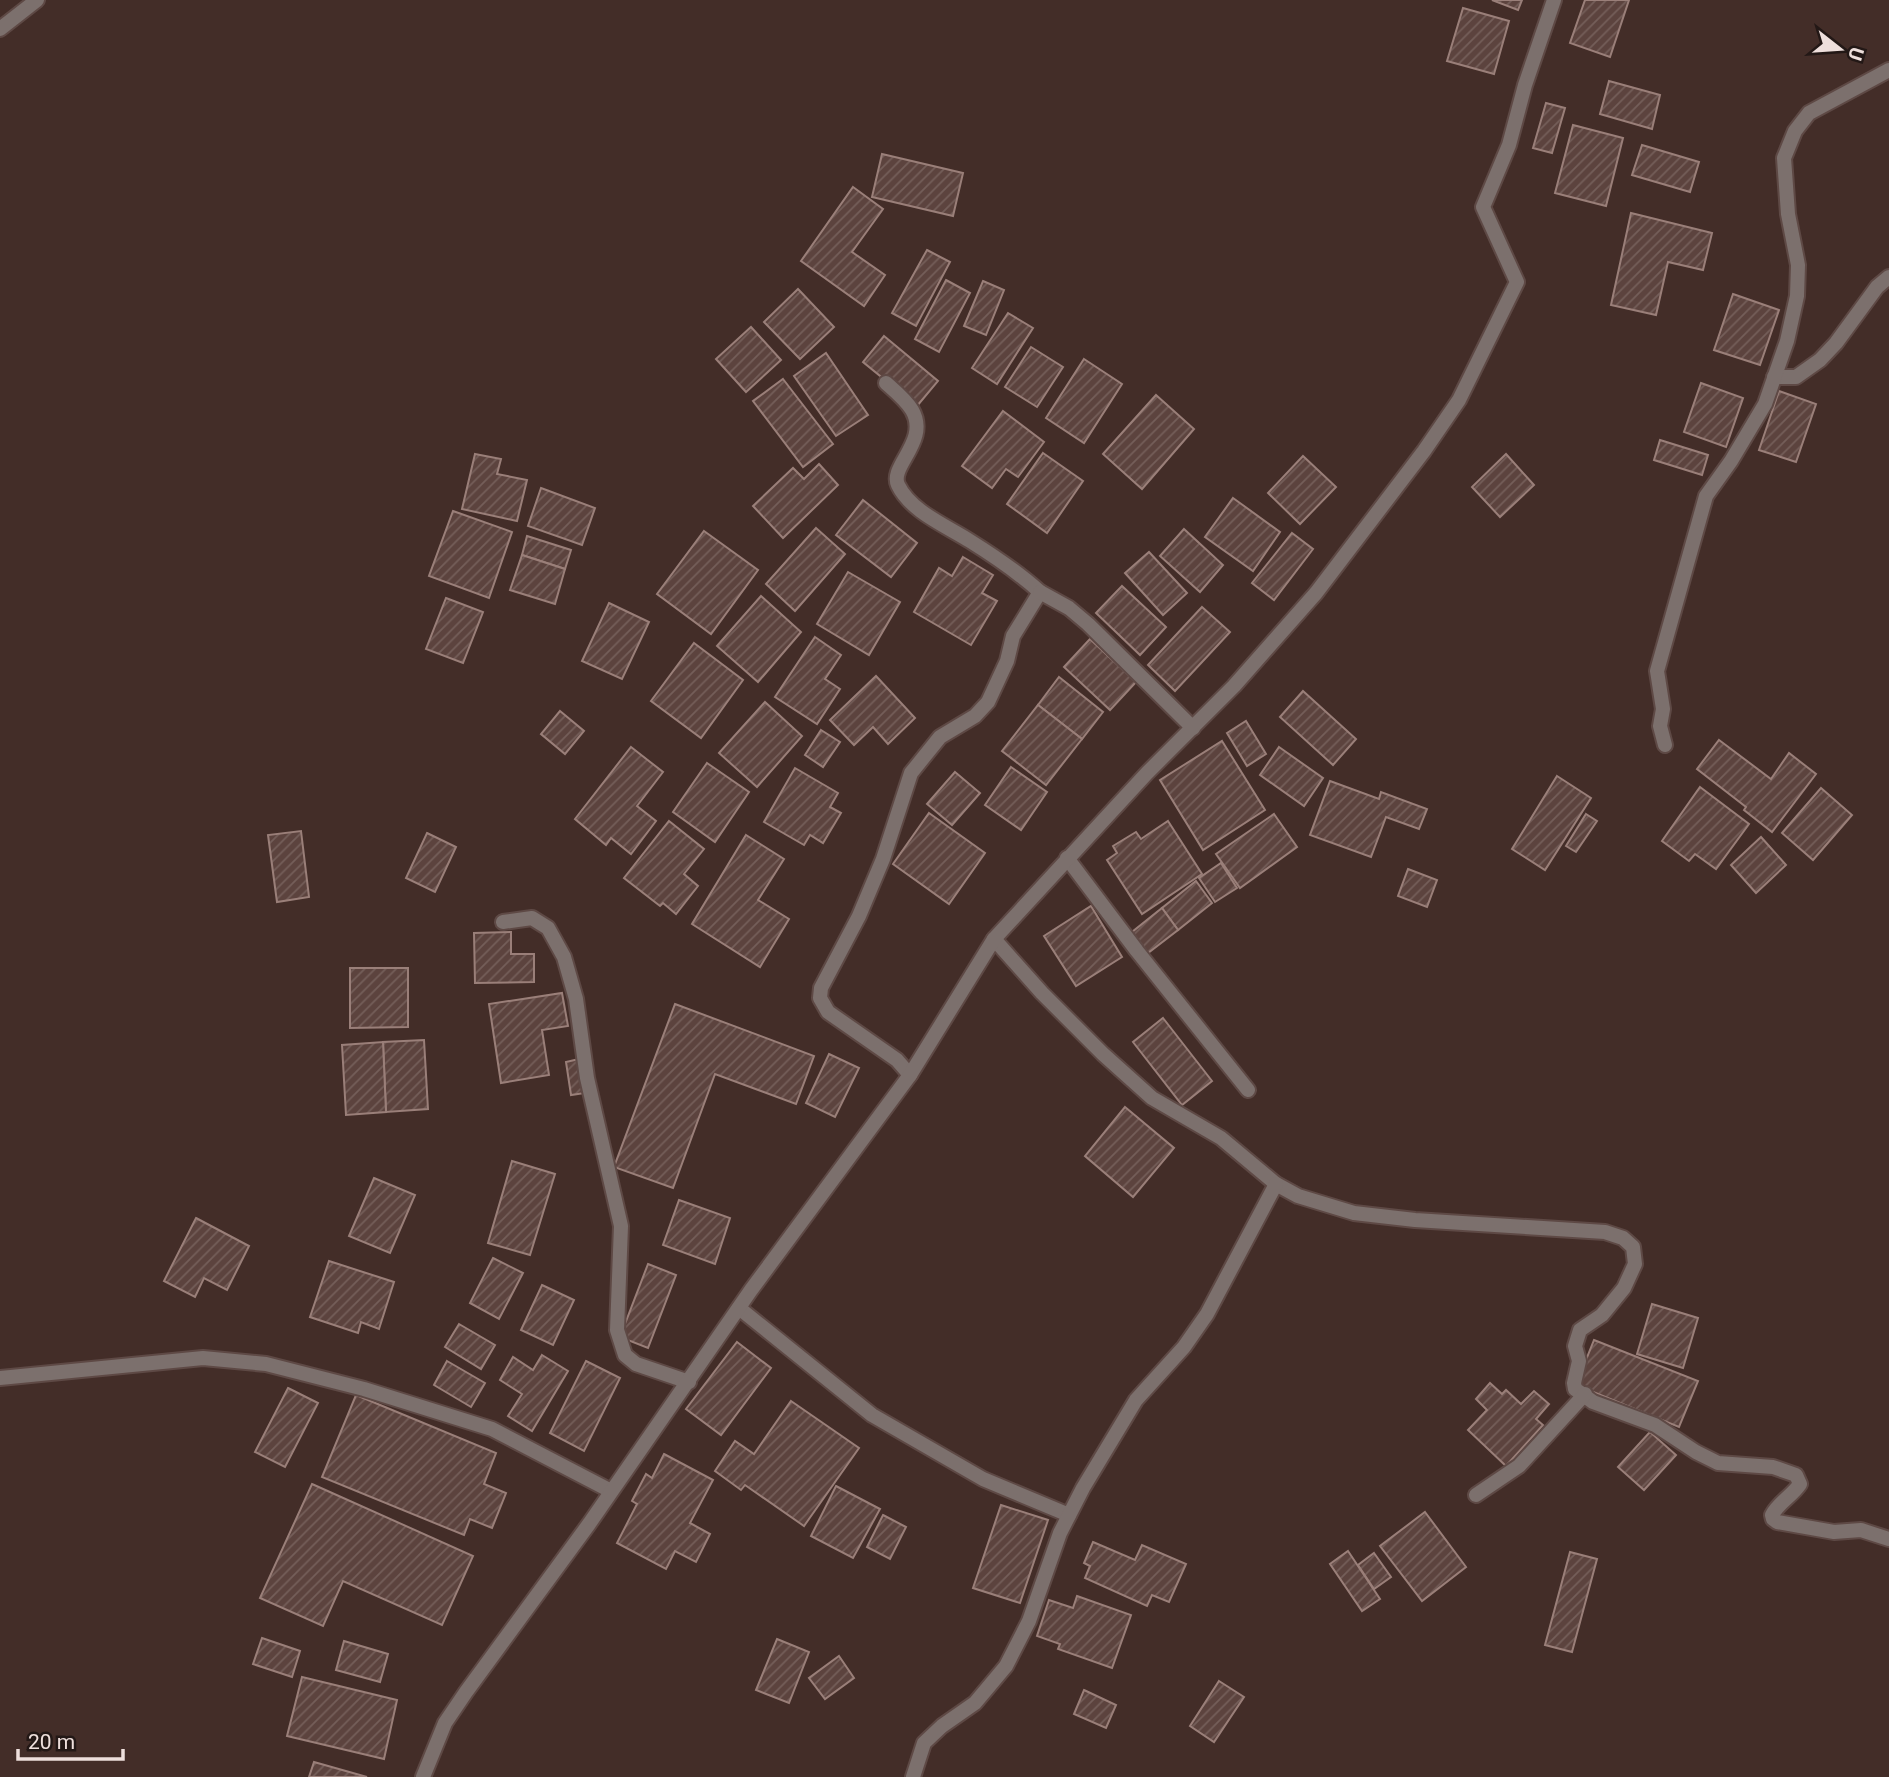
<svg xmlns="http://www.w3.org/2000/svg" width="1889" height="1777" font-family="Roboto,sans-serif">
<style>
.building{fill:url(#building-hatch);stroke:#9a7f79;stroke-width:2}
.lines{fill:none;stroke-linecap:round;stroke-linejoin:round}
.minor-casing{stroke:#5e4945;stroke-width:18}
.minor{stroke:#7c706d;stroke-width:14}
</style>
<defs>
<pattern id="building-hatch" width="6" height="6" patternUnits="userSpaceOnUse" patternTransform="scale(1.75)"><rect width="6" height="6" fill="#5c433e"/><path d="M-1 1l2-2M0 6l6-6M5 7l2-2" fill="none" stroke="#745e59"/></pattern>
</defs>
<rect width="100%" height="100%" fill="#432d28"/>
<g class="building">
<polygon points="1492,0 1522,0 1518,10"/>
<polygon points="1585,0 1629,0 1610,57 1570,43"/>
<polygon points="1463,8 1509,21 1494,74 1447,61"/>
<polygon points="1609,81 1660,95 1652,129 1600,114"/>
<polygon points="1546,103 1565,108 1552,153 1533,148"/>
<polygon points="1573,125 1623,138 1606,206 1555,193"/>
<polygon points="1642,145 1699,162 1690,192 1632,175"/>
<polygon points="882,154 963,173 953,216 872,197"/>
<polygon points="853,187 883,209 852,252 885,275 864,306 801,261"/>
<polygon points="1631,213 1712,233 1703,270 1668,262 1656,315 1611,305"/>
<polygon points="927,250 950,262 916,326 892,313"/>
<polygon points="946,280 970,293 939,352 915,339"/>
<polygon points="983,281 1004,290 986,335 964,326"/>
<polygon points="798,289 834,327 800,359 764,322"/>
<polygon points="1733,294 1779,310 1760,365 1714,350"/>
<polygon points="1008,313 1033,328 997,384 972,368"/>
<polygon points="751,327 781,360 746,392 716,359"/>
<polygon points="884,336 938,381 917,406 863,362"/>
<polygon points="1031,347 1063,367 1037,407 1005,387"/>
<polygon points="826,353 868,415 836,436 794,376"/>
<polygon points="1084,359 1122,384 1084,443 1046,418"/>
<polygon points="783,379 833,444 803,467 753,401"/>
<polygon points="1701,383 1743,398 1726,447 1684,432"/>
<polygon points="1779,391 1816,404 1796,462 1759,450"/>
<polygon points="1156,395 1194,429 1142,489 1103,454"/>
<polygon points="1003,411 1044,442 1018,477 1006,469 992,488 962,466"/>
<polygon points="1660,440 1708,455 1702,475 1654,460"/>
<polygon points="1043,453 1083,481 1047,533 1007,504"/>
<polygon points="475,454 501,459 497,474 527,480 517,521 462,509"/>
<polygon points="1506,454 1534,485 1500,517 1472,487"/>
<polygon points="1303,456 1336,487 1300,524 1268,493"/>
<polygon points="819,464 838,485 783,538 753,506 793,468 804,479"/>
<polygon points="541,488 595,508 582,545 528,526"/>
<polygon points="1233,498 1280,532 1253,571 1205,537"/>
<polygon points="863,500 917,543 891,577 836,535"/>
<polygon points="453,511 512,532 489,598 429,576"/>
<polygon points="816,528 845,554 795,611 766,584"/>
<polygon points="1184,529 1223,565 1200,592 1160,556"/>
<polygon points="704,531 758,570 711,634 657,594"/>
<polygon points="1292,533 1313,549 1274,600 1252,583"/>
<polygon points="527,536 571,550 565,569 522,555"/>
<polygon points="1149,552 1187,593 1163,615 1125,573"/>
<polygon points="522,555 565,569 555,604 510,590"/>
<polygon points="963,557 993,575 982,593 997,601 971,645 914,612 939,568 952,576"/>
<polygon points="848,572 900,602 869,655 817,624"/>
<polygon points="1122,586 1166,627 1140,655 1096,613"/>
<polygon points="761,596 801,632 758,682 717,646"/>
<polygon points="446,598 483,612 463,663 426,649"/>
<polygon points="609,603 649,622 622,679 582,661"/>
<polygon points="1202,607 1230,632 1175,691 1148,665"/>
<polygon points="815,637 841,655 825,679 840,689 817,724 775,697"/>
<polygon points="1090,639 1136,682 1110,710 1064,667"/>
<polygon points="694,643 743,680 701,738 651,701"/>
<polygon points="876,676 915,718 888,744 873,727 854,745 830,720"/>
<polygon points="1059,677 1103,712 1082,739 1038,705"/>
<polygon points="1303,691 1356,739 1333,765 1280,717"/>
<polygon points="765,702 802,736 757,787 719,753"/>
<polygon points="1038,705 1082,739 1046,785 1002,751"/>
<polygon points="560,711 584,731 565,754 541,734"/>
<polygon points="1246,721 1266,754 1247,766 1227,733"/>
<polygon points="821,730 840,742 823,767 805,755"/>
<polygon points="1719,740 1771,779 1789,753 1816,774 1772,832 1744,810 1746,807 1697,769"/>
<polygon points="1222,741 1265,810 1203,850 1160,780"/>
<polygon points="631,747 663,772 637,806 656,821 631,854 611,838 606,845 575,819"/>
<polygon points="1279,747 1323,778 1304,806 1260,775"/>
<polygon points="707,763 749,792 715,842 673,812"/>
<polygon points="1011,767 1047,792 1021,830 985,805"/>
<polygon points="795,768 838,793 830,807 841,813 823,843 810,835 804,845 764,822"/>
<polygon points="955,772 980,793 952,825 927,804"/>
<polygon points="1557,776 1591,798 1545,870 1512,849"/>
<polygon points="1330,781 1379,799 1381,792 1427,809 1419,829 1386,817 1371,857 1310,835"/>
<polygon points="1700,787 1749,824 1716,869 1695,854 1689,861 1662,841"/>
<polygon points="1821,788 1852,815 1813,860 1782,833"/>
<polygon points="929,813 985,853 949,904 893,864"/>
<polygon points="1274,814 1297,847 1240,888 1216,854"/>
<polygon points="1586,814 1597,821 1576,852 1566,846"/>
<polygon points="669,821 704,849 684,874 698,886 676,914 663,903 660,906 624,878"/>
<polygon points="1168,821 1202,874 1142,914 1107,860 1117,853 1113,846 1136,832 1141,839"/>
<polygon points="301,831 309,897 277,902 268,835"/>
<polygon points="427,833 456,847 435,892 406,878"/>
<polygon points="746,835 784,859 758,900 789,919 760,967 692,924"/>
<polygon points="1761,837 1786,865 1756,893 1731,865"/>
<polygon points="1221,863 1237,888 1215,902 1199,878"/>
<polygon points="1408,869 1437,880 1427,907 1398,896"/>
<polygon points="1196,881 1212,903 1178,930 1162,908"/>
<polygon points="1091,906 1122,957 1076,986 1044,936"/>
<polygon points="1162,908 1178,930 1148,953 1132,932"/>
<polygon points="511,932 511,954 534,954 534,982 475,983 474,933"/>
<polygon points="350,968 408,968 408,1027 350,1028"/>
<polygon points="562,993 568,1026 542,1030 549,1075 501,1083 489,1004"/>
<polygon points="675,1004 814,1056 796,1104 715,1074 673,1188 614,1167"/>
<polygon points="1163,1018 1212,1081 1182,1105 1133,1042"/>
<polygon points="424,1040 428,1109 386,1112 383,1042"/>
<polygon points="383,1042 386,1112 346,1115 342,1045"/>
<polygon points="829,1054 859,1068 835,1117 806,1103"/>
<polygon points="579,1059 585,1093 571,1095 566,1062"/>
<polygon points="1125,1107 1174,1148 1133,1197 1085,1156"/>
<polygon points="512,1161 555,1174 530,1255 488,1243"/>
<polygon points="374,1178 415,1195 390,1253 349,1236"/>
<polygon points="679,1200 730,1218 715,1264 663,1245"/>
<polygon points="196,1218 249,1246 227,1290 204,1278 195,1297 164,1281"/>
<polygon points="493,1258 523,1273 499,1319 470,1303"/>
<polygon points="329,1261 394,1282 379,1329 361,1322 358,1333 310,1317"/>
<polygon points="648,1264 676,1275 648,1348 620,1337"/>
<polygon points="542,1285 574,1300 553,1345 521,1330"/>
<polygon points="1652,1304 1698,1318 1683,1368 1637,1354"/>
<polygon points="459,1324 495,1345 481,1369 445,1347"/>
<polygon points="1594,1340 1698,1381 1679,1427 1576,1385"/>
<polygon points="737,1342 771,1368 721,1435 686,1409"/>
<polygon points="542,1355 568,1371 532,1431 508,1416 522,1394 500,1380 513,1357 533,1370"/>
<polygon points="447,1361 485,1383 471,1407 434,1385"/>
<polygon points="586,1361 620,1378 584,1451 550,1433"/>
<polygon points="1490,1383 1502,1394 1506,1390 1521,1404 1534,1391 1549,1404 1536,1419 1543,1425 1506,1466 1468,1430 1487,1410 1476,1399"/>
<polygon points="288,1388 318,1403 285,1467 255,1452"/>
<polygon points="356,1395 496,1453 484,1484 506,1493 492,1528 470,1519 464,1535 322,1477"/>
<polygon points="791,1401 859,1448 804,1526 745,1485 741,1490 715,1471 735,1441 754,1454"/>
<polygon points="1650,1432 1676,1455 1644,1490 1618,1467"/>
<polygon points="664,1454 713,1480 690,1523 710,1534 696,1562 675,1551 666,1569 617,1543 637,1504 632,1501 646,1474 652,1478"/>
<polygon points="312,1484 473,1556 442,1625 343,1581 323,1626 260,1598"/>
<polygon points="836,1486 880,1509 853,1558 811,1536"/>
<polygon points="1001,1505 1048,1520 1020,1603 973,1588"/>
<polygon points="1425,1512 1466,1567 1422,1601 1380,1546"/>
<polygon points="883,1515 906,1527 890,1559 867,1547"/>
<polygon points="1093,1542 1135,1560 1142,1545 1186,1564 1169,1602 1152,1595 1147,1606 1085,1578 1090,1566 1084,1563"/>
<polygon points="1348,1551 1380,1599 1362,1611 1330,1564"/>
<polygon points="1570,1552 1597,1559 1572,1652 1545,1645"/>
<polygon points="1374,1553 1391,1577 1374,1589 1358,1565"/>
<polygon points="1077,1596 1131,1615 1112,1668 1058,1649 1060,1644 1037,1636 1049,1600 1073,1608"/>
<polygon points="262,1638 300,1651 292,1677 253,1664"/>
<polygon points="777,1639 809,1652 789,1703 756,1690"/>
<polygon points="344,1641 388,1654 380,1682 336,1670"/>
<polygon points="839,1656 854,1678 825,1699 809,1678"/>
<polygon points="302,1677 397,1700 384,1759 287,1736"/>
<polygon points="1219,1681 1244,1697 1214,1742 1190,1726"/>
<polygon points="1084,1690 1116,1705 1106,1728 1074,1714"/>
<polygon points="314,1762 367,1777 309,1777"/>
</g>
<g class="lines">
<g class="minor-casing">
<g id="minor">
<polyline points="0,29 37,0"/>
<polyline points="1774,377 1796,377 1820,360 1836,343 1877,287 1889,277"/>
<path d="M 886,383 C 895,391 906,400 912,410 C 930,441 889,466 898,485 C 911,512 947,526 970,541 C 994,556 1019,573 1040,592 L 1013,636 L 1007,661 L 988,702 L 975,716 L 940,737 L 911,773 L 883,859 L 859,916 L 821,988 L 820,998 L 828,1012 L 897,1060 L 910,1075"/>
<polyline points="1040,592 1069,608 1088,624 1193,728"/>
<polyline points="1665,745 1660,726 1663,709 1657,671 1706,496 1731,461 1765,404 1787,341 1797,296 1798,265 1788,214 1784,158 1795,131 1809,113 1889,70"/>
<polyline points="1067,858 1137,951 1248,1090"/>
<polyline points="503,922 532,918 548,928 564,957 576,999 587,1078 621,1226 617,1330 625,1355 636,1364 689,1382"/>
<path d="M 994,939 L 1042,993 L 1103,1054 L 1152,1098 L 1221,1138 L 1276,1184 L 1298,1196 L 1354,1213 L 1415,1220 L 1605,1232 L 1623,1238 L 1633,1247 L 1635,1264 L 1624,1288 L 1602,1315 L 1580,1330 L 1575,1346 L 1579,1361 L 1574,1383 L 1575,1389 L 1593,1402 L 1655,1425 L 1696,1452 L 1718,1463 L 1773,1467 L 1796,1475 L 1800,1484 C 1792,1496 1779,1502 1772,1515 L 1773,1519 L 1777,1522 L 1834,1532 L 1861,1530 L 1889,1539"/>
<polyline points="739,1308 872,1415 983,1479 1069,1515"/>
<polyline points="0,1378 203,1358 266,1364 364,1389 492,1429 611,1491"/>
<polyline points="1476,1495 1519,1466 1585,1394"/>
<polyline points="423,1777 445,1723 466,1692 589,1524 751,1290 910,1075 994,939 1147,773 1234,686 1316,593 1424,451 1459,400 1517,282 1483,207 1509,145 1525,85 1554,0"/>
<polyline points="913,1777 924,1743 942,1726 975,1703 1006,1666 1029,1621 1060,1533 1083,1488 1136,1400 1184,1347 1207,1314 1276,1184"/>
</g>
</g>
<use href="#minor" class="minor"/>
</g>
<g transform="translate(1840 49) rotate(107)" stroke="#231816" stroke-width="5" paint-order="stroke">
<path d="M0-5L12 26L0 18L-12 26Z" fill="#eedfdc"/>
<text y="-10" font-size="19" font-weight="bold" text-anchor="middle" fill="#eedfdc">U</text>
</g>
<path d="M18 1749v10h105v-10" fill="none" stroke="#eedfdc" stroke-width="3.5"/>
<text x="28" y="1749" font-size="21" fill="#eedfdc" stroke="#231816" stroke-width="5" paint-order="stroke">20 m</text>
</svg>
